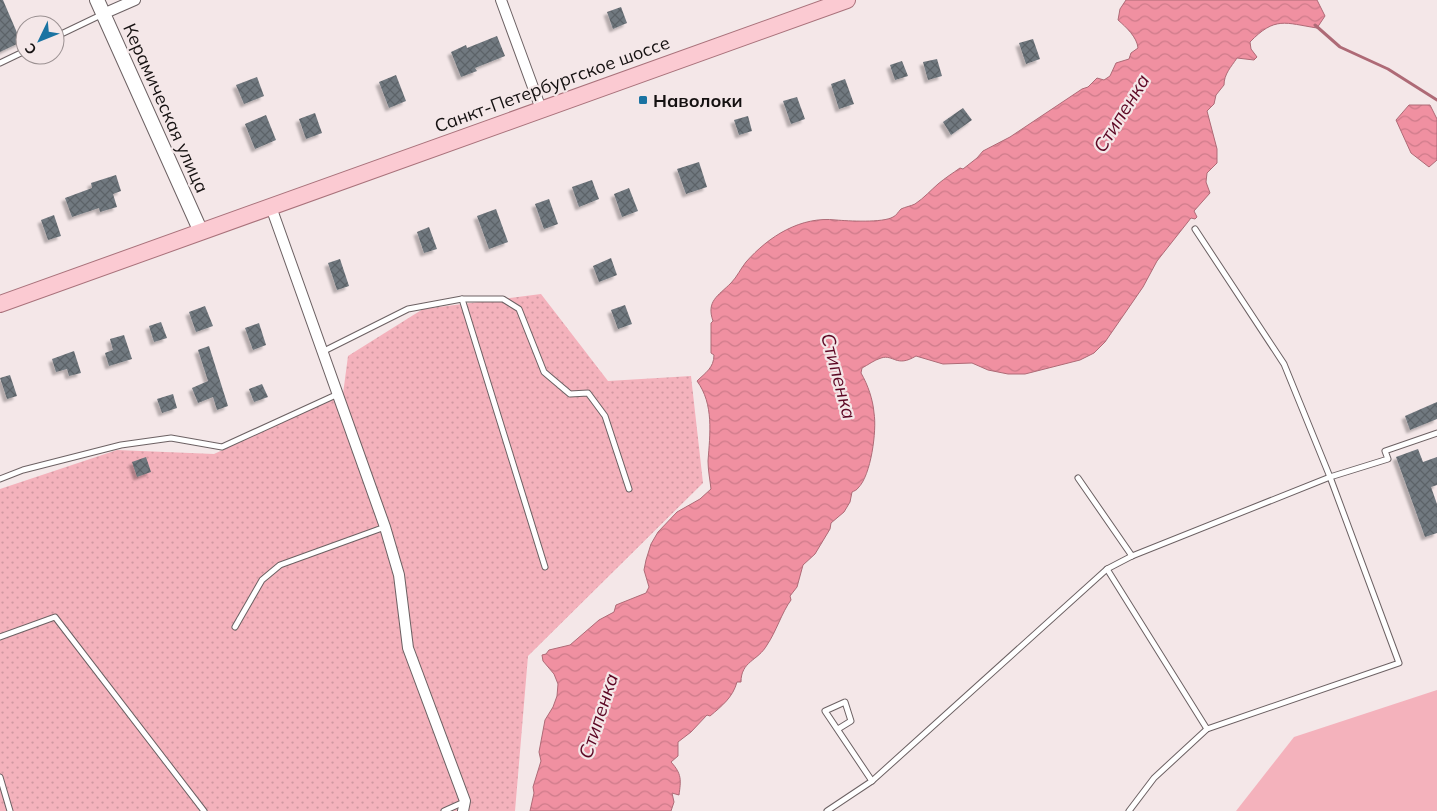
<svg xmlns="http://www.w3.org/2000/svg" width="1437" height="811" font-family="Mulish,sans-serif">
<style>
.grass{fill:#f4b2bc}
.garden{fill:url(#garden-dots)}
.water{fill:url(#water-waves);stroke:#ae6a76}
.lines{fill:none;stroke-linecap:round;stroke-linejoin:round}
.stream{stroke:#ae6a76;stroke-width:3}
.building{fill:url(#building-cross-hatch);filter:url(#shadow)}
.service-casing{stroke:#6c6163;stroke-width:7}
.minor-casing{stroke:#6c6163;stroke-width:12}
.tertiary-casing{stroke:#6c6163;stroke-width:16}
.primary-casing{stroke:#a9727b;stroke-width:18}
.service{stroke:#fff;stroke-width:5}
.minor{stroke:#fff;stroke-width:10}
.tertiary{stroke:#fff;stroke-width:14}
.primary{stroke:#fbcad2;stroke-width:16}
.poi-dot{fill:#1a73a2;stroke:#f4e7e8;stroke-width:2}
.labels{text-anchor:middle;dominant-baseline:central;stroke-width:4.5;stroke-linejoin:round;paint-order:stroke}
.street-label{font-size:18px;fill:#151111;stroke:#f4e7e8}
.poi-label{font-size:18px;font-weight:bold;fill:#151111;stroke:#f4e7e8;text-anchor:start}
.water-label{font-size:19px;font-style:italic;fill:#5d0724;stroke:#f4e7e8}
</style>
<defs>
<pattern id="garden-dots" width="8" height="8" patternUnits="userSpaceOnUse" patternTransform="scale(1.25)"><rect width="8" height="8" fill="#f4b2bc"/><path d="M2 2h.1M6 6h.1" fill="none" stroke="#d098a1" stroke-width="1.8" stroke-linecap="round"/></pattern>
<pattern id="water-waves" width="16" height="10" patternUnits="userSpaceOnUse" patternTransform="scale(1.25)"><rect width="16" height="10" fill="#f090a1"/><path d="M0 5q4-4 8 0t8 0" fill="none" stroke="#cd7b8a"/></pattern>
<pattern id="building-cross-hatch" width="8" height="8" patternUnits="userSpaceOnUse" patternTransform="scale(1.25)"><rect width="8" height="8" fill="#717980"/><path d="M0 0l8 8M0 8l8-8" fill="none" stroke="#5c6267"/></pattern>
<filter id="shadow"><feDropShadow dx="-3.5" dy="3.5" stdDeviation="1" flood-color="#0004"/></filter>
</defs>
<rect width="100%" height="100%" fill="#f4e7e8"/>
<polygon class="grass" points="1437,690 1437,811 1236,811 1294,737"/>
<polygon class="garden" points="541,294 608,381 691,376 703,483 528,656 515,811 0,811 0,489 117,450 214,454 343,394 348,356 423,309"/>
<g class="water">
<path d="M 1126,0 L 1317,0 L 1325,16 L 1317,28 C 1285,23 1275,16 1250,42 L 1251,49 L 1257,57 L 1254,60 L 1237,58 C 1231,67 1224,74 1224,85 L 1216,95 L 1214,104 L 1207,111 L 1217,149 L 1217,163 L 1207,173 L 1206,182 L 1210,193 L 1194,211 L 1197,217 L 1195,219 L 1191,218 L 1157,261 L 1143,287 L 1105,342 L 1094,353 L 1080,360 L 1025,374 L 1008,374 L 988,370 L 972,363 L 943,364 L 916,356 C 896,368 894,354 881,358 C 874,360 868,365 862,368 L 861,373 C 868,385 873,400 874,413 C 877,430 871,476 858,488 C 857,490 854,491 852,492 L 850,502 L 844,512 L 831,523 L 830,529 L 815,554 L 803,565 L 797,587 L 790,596 L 791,600 C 782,612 776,632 767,645 C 758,661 741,661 741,682 L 737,682 C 733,697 722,706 710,716 L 707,715 L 691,732 L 678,742 L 678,756 L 671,762 C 682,774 681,780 679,795 L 672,793 L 674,802 L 671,811 L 530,811 L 534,793 L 533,787 L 541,761 L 539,752 L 545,720 L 553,707 L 557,696 L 558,684 L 554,674 L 543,661 L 542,655 L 546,654 L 549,650 L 570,645 L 599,620 L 614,612 L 616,605 L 646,593 L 649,587 L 644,570 L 646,560 L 651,544 L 658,532 L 677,512 L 700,499 L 711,489 C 710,480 708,470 708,461 C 710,434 714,404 697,381 C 705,373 714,368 714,355 L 711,353 L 711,323 L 713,321 C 706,301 718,296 731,283 C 737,277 741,268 746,262 C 769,236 801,216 836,220 C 848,221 883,223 893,217 C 896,216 898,212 901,209 C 905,207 911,206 915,204 C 924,198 931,190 938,184 C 945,178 953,173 960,168 L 963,169 L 977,158 L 983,151 L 1010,137 L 1082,89 L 1088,87 L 1097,78 L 1104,80 L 1110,76 L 1116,63 L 1129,59 L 1131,53 L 1138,48 C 1137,37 1126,27 1118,20 L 1120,9 Z"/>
<polygon points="1409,105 1430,105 1437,119 1437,160 1429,167 1411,153 1396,120"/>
</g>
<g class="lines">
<polyline class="stream" points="1315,25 1340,47 1388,69 1437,100"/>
</g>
<g class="building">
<polygon points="0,0 3,0 21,42 0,52"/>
<polygon points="621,7 627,23 613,29 607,12"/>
<polygon points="497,36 505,56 475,68 477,71 461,77 451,52 466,45 467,48"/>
<polygon points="1033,39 1040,59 1026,64 1019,43"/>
<polygon points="937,59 942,76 928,80 923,62"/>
<polygon points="902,61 908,76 895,80 890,65"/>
<polygon points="396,75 406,101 389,108 379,82"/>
<polygon points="257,77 264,96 244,104 236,85"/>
<polygon points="845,79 854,104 839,109 831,84"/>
<polygon points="797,97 805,119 791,124 783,101"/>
<polygon points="963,108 972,120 951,135 943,122"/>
<polygon points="315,113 322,133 306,139 299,119"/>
<polygon points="266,115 276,140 255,149 245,124"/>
<polygon points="748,116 752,131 739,135 734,120"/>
<polygon points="699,162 707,187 686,194 677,169"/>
<polygon points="116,175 121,191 113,194 117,207 100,212 99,208 72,217 65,198 92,188 91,183"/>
<polygon points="592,180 599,199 579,207 572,187"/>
<polygon points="629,188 638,211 622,217 614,194"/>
<polygon points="549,199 558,224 544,229 535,204"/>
<polygon points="496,209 508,242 489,249 477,216"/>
<polygon points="54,215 61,236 48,240 41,220"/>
<polygon points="429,227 437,249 424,253 417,232"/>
<polygon points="611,258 617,275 599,282 593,266"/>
<polygon points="340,259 349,286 337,290 328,263"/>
<polygon points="625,305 632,324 618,329 611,310"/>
<polygon points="205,306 213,326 196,332 189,312"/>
<polygon points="161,322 167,338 154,342 149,326"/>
<polygon points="259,323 266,345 253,350 245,328"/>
<polygon points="124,335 132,359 109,366 105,353 113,350 110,339"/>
<polygon points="209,346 228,406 217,410 213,397 198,403 192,388 208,381 198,350"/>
<polygon points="74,351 81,373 69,376 67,369 56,372 52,359"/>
<polygon points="10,375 17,396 7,399 0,378"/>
<polygon points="262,384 268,397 254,402 249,389"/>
<polygon points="173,394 177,408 162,413 157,399"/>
<polygon points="1437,402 1437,419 1410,430 1405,416"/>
<polygon points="1418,449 1423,462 1437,457 1437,485 1431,487 1437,504 1437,533 1425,537 1396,457"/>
<polygon points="146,457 151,472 137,477 132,462"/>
</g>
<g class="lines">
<g class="service-casing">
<g id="service">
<polyline points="55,37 103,14"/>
<polyline points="0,63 25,51"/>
<polyline points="462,299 545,567"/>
<polyline points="324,351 408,309 462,299 503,299 519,309 544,372 570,394 588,393 605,416 629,489"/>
<polyline points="1078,478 1132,556"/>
<polyline points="0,479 23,470 121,445 171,438 222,447 338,394"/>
<polyline points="1107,569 1207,729"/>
<polyline points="235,627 262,580 280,565 385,527"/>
<polyline points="0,637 55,617 204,811"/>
<polyline points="838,729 851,721 845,702 825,711 872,781"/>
<polyline points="0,777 10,811"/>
<polyline points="444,811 464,802"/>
<polyline points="827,811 872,781 1107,569 1132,556 1330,477 1388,459 1385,451 1437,433"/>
<polyline points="1129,811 1154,778 1207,729 1399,663 1330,477 1284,364 1195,229"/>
</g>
</g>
<g class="minor-casing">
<g id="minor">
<polyline points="501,0 541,109"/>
<polyline points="103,14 135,0"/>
<polyline points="271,207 385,527 399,575 408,648 465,801 463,811"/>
</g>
</g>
<g class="tertiary-casing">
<polyline id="tertiary" points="97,0 201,232"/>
</g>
<g class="primary-casing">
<polyline id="primary" points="0,304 847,0"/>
</g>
<use href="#service" class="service"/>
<use href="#minor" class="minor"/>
<use href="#tertiary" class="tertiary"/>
<use href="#primary" class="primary"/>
</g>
<rect class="poi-dot" x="638" y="95" width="10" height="10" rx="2.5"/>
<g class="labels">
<g class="street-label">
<text transform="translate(552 84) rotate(-20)">Санкт-Петербургское шоссе</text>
<text transform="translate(166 108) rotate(66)">Керамическая улица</text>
</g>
<g class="poi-label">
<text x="653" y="100">Наволоки</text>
</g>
<g class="water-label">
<text transform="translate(1121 113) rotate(-58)">Стипенка</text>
<text transform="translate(839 376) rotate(75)">Стипенка</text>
<text transform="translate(598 716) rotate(-72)">Стипенка</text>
</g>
</g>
<g transform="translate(40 40) rotate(227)"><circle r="24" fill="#f4e7e8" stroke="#9b9192"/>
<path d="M0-4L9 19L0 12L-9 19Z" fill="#1a73a2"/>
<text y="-8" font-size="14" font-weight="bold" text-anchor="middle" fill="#151111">С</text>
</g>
</svg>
